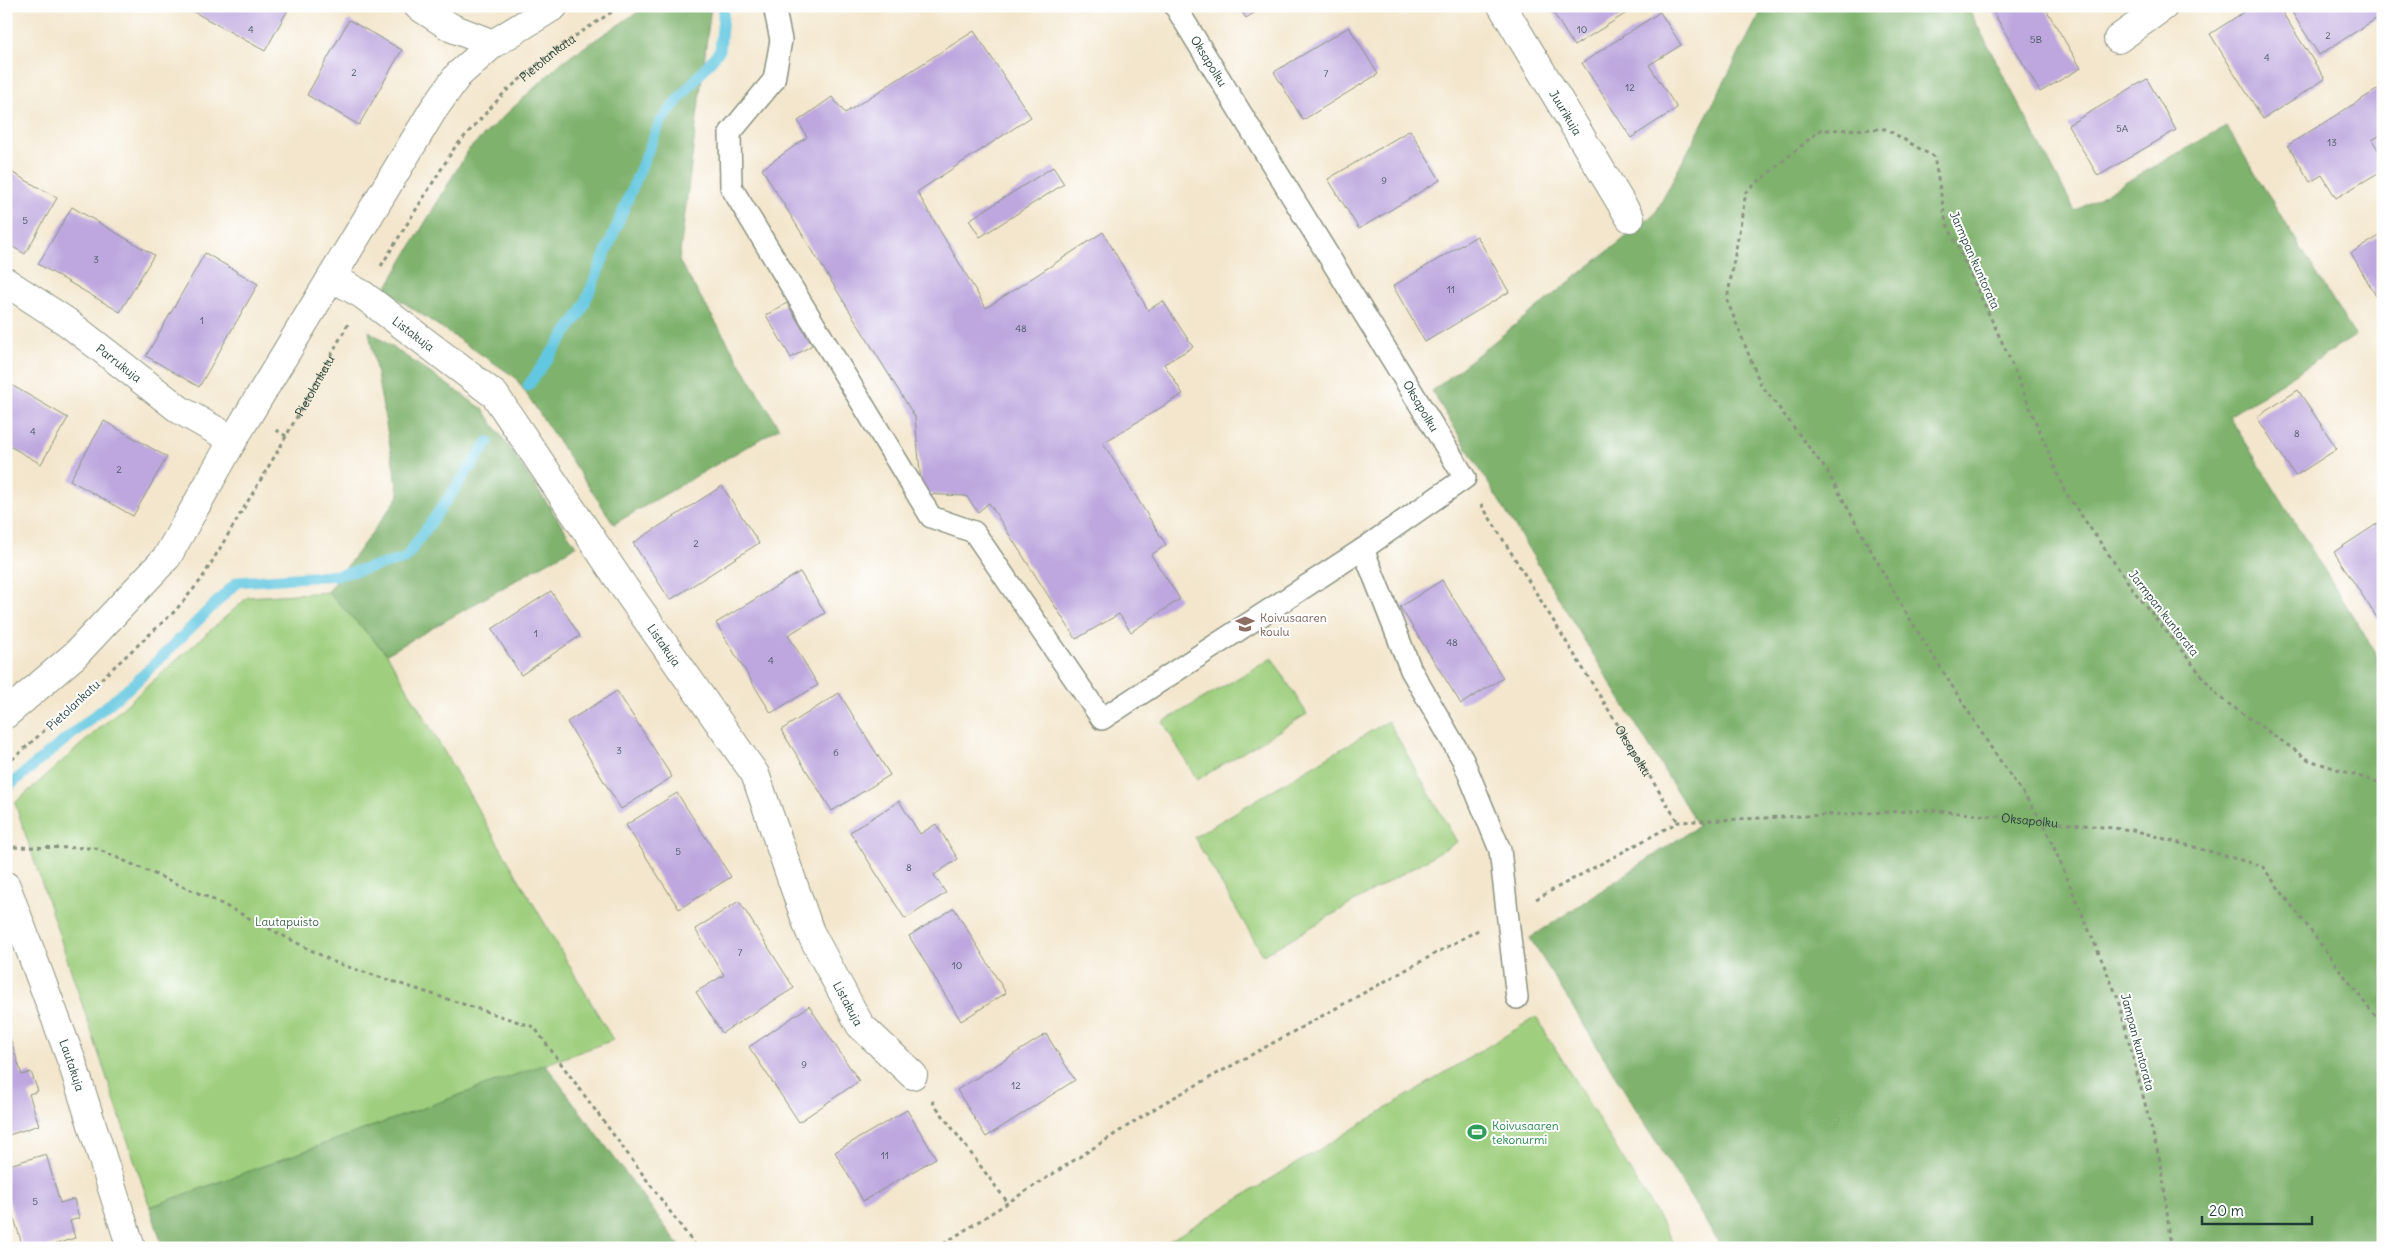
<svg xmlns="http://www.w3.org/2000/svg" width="2389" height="1254" font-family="Delius,sans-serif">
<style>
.green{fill:#9fcf7e;stroke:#5f8659}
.forest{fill:#7fb26d;stroke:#4f7850}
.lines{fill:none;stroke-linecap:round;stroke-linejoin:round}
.stream{stroke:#62c7e0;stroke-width:11}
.building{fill:#bda7de}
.service-casing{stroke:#899280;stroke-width:24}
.minor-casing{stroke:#899280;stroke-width:30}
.path{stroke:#899280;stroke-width:3;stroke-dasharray:4 4;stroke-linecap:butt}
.service{stroke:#fff;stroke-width:21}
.minor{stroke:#fff;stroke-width:28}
.labels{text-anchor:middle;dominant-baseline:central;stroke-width:4;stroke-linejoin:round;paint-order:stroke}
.number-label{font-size:10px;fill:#46585e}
.street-label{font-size:12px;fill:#1f3d34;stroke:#fff}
.education-label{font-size:12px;fill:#785e54;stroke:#fff;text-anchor:start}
.park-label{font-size:12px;fill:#3f6246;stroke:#fff}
.leisure-label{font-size:12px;fill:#27864d;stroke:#fff;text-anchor:start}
</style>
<rect width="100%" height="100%" fill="#fff"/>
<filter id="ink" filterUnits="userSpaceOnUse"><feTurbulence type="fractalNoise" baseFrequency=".02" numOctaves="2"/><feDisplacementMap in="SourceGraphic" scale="10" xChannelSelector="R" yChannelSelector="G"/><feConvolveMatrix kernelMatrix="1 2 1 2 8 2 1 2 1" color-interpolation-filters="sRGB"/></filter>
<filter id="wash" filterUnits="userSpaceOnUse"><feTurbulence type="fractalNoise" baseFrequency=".0096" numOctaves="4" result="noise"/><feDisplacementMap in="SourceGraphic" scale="20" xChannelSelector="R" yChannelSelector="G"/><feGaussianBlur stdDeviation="1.12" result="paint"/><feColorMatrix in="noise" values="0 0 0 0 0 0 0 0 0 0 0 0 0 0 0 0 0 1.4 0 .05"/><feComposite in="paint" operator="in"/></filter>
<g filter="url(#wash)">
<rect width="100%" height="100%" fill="#f3e6cc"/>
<g class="green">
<polygon points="328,592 387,654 613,1040 150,1207 15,803 248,597"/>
<polygon points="1272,658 1307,714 1197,780 1163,722"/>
<polygon points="1388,721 1457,842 1263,955 1194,837"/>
<polygon points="1536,1017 1677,1248 1158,1248"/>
</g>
<g class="forest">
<polygon points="647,6 711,6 679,261 779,428 614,524 515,377 385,290 469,149 563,61"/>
<polygon points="1764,6 1967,6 2075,211 2226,126 2355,336 2229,416 2380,660 2383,659 2383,1248 1722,1248 1530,938 1698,826 1432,391 1655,214"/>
<polygon points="369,331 483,409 576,546 387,654 328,592 399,496"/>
<polygon points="545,1064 681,1248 163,1248 150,1207"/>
</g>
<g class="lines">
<g class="stream">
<polyline points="528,386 581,312 660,122 720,50 724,6"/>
<polyline points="6,788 136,682 237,582 339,575 405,559 488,442"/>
</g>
</g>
<g id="blocks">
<g class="building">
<polygon points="183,6 290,6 265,51"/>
<polygon points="1238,6 1265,6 1246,18"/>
<polygon points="1549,6 1625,6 1628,12 1574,46"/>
<polygon points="1998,6 2044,6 2081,68 2040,92 1992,10"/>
<polygon points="2253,6 2278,6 2325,79 2263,119 2210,34"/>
<polygon points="2288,6 2377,6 2382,15 2319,55"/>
<polygon points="1660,12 1681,45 1649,65 1677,108 1631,138 1582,63"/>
<polygon points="349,20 402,50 359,125 307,95"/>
<polygon points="1349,27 1378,74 1303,120 1274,72"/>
<polygon points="974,31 1031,117 917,192 986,308 1103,232 1148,310 1163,301 1193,347 1164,364 1183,394 1103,443 1166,545 1151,555 1180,599 1131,632 1119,614 1076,639 989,503 978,512 966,496 922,494 915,417 762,169 807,137 798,121 832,97 845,113"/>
<polygon points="2147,79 2176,130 2098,176 2068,125"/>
<polygon points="2383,86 2383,134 2372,140 2383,157 2383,170 2336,198 2322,175 2310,182 2288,145"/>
<polygon points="1410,130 1440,180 1359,229 1328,179"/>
<polygon points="1053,167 1064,184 980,237 969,220"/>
<polygon points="6,169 57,198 25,254 6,243"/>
<polygon points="72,207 154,255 120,312 38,264"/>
<polygon points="2383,234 2383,308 2351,253"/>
<polygon points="1477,236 1509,292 1425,342 1393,286"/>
<polygon points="205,253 258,284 199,387 146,356"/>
<polygon points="787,303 812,345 791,358 766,315"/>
<polygon points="6,382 68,418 41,464 6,444"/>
<polygon points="2298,390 2337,449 2295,476 2257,417"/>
<polygon points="104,421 167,457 133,516 70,480"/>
<polygon points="722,486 759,543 670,600 633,543"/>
<polygon points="2383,520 2383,627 2334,552"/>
<polygon points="800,572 825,613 788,635 818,685 771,713 716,623"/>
<polygon points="1442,580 1503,678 1461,704 1400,607"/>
<polygon points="551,591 580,636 521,675 492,629"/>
<polygon points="617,691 672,777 621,809 567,722"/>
<polygon points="839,693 890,775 832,811 781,730"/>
<polygon points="677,793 731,877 679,909 626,825"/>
<polygon points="899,801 920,834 936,824 958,859 934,875 946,893 905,919 850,832"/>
<polygon points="739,901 794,988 722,1033 696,992 724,975 695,929"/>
<polygon points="954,908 1006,993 961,1021 909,936"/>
<polygon points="809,1006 859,1081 799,1122 749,1047"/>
<polygon points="1046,1034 1075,1080 986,1137 957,1090"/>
<polygon points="10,1038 22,1075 31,1072 38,1091 29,1094 39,1125 6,1136 6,1040"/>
<polygon points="907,1110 936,1158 863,1201 835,1152"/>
<polygon points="46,1154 60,1203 74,1199 79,1218 70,1221 75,1238 43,1248 23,1248 6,1191 6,1166"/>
</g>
</g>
</g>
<g filter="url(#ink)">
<use href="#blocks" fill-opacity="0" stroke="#899280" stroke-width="1"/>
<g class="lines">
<g class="service-casing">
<g id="service">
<polyline points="774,6 781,40 774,80 730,133 731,187 931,517 974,532 1102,719 1363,549 1465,478 1175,6"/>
<polyline points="1363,549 1411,670 1463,760 1500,850 1517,998"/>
</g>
</g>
<g class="minor-casing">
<g id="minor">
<polyline points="418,6 452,28 493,44"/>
<path id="s5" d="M 1502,6 L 1630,218"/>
<polyline points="2118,39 2164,6"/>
<path id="s6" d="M 333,278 L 363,295 L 495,395 L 626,590 L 755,774 L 810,932 L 860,1025 L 913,1075"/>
<path id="s7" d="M 6,282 L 67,322 L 180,410 L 233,440"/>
<polyline points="6,714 75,655 167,557 233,440 433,110 458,75 493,44 554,6"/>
<path id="s8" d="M 6,886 L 72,1062 L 131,1248"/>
</g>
</g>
<g class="path">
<path id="s1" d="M 381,266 L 455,147 L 505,92 L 557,48 L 621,6"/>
<polyline points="276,430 286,436"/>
<path id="s2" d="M 1481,504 L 1678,822"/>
<path id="s3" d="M 101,679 L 175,611 L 201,580 L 279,449 L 348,324"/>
<polyline points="6,765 95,685"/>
<polyline points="6,847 95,848 214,900 336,963 534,1027 697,1248"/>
<path id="s4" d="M 1536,899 L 1678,822 L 1930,810 L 2133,830 L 2262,866 L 2383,1027"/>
<polyline points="932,1101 1008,1203"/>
<polyline points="937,1248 1162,1104 1480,929"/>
<polyline points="2171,1248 2162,1169 2117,996 2043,822 1990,746 1903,608 1827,471 1760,383 1727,300 1746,192 1820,130 1886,129 1934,157 1946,222 2008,355 2065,492 2137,595 2219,697 2309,760 2383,784"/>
</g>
<use href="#service" class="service"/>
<use href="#minor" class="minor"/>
</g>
</g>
<defs>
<g id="school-bare" transform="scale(1.5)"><path d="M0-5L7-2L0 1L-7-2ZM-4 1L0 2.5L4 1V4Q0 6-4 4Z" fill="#8d6e63" stroke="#fff" stroke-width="2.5" paint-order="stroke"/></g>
<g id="stadium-bare" transform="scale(1.5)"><path d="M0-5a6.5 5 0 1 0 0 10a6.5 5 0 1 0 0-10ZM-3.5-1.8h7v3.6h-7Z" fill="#2e9e5b" stroke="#fff" stroke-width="2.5" paint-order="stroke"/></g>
</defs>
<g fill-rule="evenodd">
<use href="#school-bare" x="1245" y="624"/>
<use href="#stadium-bare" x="1477" y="1132"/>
</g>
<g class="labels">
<g class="number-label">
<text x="251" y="29">4</text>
<text x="1582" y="29">10</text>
<text x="2328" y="35">2</text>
<text x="2036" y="39">5B</text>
<text x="2267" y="57">4</text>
<text x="354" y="72">2</text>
<text x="1326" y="73">7</text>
<text x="1630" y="87">12</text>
<text x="2122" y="128">5A</text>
<text x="2332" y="142">13</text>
<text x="1384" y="180">9</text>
<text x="25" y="220">5</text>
<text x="96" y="259">3</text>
<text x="1451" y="289">11</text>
<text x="202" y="320">1</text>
<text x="1021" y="328">48</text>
<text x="33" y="431">4</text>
<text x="2297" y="433">8</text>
<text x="119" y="469">2</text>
<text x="696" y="543">2</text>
<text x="536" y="633">1</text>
<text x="1452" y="642">48</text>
<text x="771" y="660">4</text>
<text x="619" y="750">3</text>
<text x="836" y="752">6</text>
<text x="678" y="851">5</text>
<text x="909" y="867">8</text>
<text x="740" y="952">7</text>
<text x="957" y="965">10</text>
<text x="804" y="1064">9</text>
<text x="1016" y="1085">12</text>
<text x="885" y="1155">11</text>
<text x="35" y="1201">5</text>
</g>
<g class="street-label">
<text stroke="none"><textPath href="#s1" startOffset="269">Pietolankatu</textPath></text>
<text transform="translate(1209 61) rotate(58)">Oksapolku</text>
<text stroke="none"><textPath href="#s5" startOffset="124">Juurikuja</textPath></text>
<text transform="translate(1975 260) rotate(66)">Jarmpan kuntorata</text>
<text stroke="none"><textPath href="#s6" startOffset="98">Listakuja</textPath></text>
<text stroke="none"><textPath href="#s7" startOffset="139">Parrukuja</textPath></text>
<text stroke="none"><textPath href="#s3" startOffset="366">Pietolankatu</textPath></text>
<text transform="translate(1421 406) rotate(59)">Oksapolku</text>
<text transform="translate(2164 613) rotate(52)">Jarmpan kuntorata</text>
<text stroke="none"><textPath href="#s6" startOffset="502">Listakuja</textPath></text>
<text transform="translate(73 705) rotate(-43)">Pietolankatu</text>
<text stroke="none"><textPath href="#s2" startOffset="290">Oksapolku</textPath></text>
<text stroke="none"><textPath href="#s4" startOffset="514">Oksapolku</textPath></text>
<text stroke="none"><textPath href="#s6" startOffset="908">Listakuja</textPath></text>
<text transform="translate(2138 1042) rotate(75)">Jampan kuntorata</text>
<text stroke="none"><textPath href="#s8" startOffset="191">Lautakuja</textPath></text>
</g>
<g class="education-label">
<text x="1260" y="617">Koivusaaren<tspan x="1260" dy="14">koulu</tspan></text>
</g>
<g class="park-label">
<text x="287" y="921">Lautapuisto</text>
</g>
<g class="leisure-label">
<text x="1492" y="1125">Koivusaaren<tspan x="1492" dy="14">tekonurmi</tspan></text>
</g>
</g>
<rect width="2389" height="1254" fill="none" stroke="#fff" stroke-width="25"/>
<path d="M2202 1216v8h110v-8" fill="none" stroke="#1f3d34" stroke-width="2.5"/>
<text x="2209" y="1216" font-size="15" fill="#1f3d34" stroke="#ffffff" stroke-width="4" paint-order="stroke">20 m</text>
</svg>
